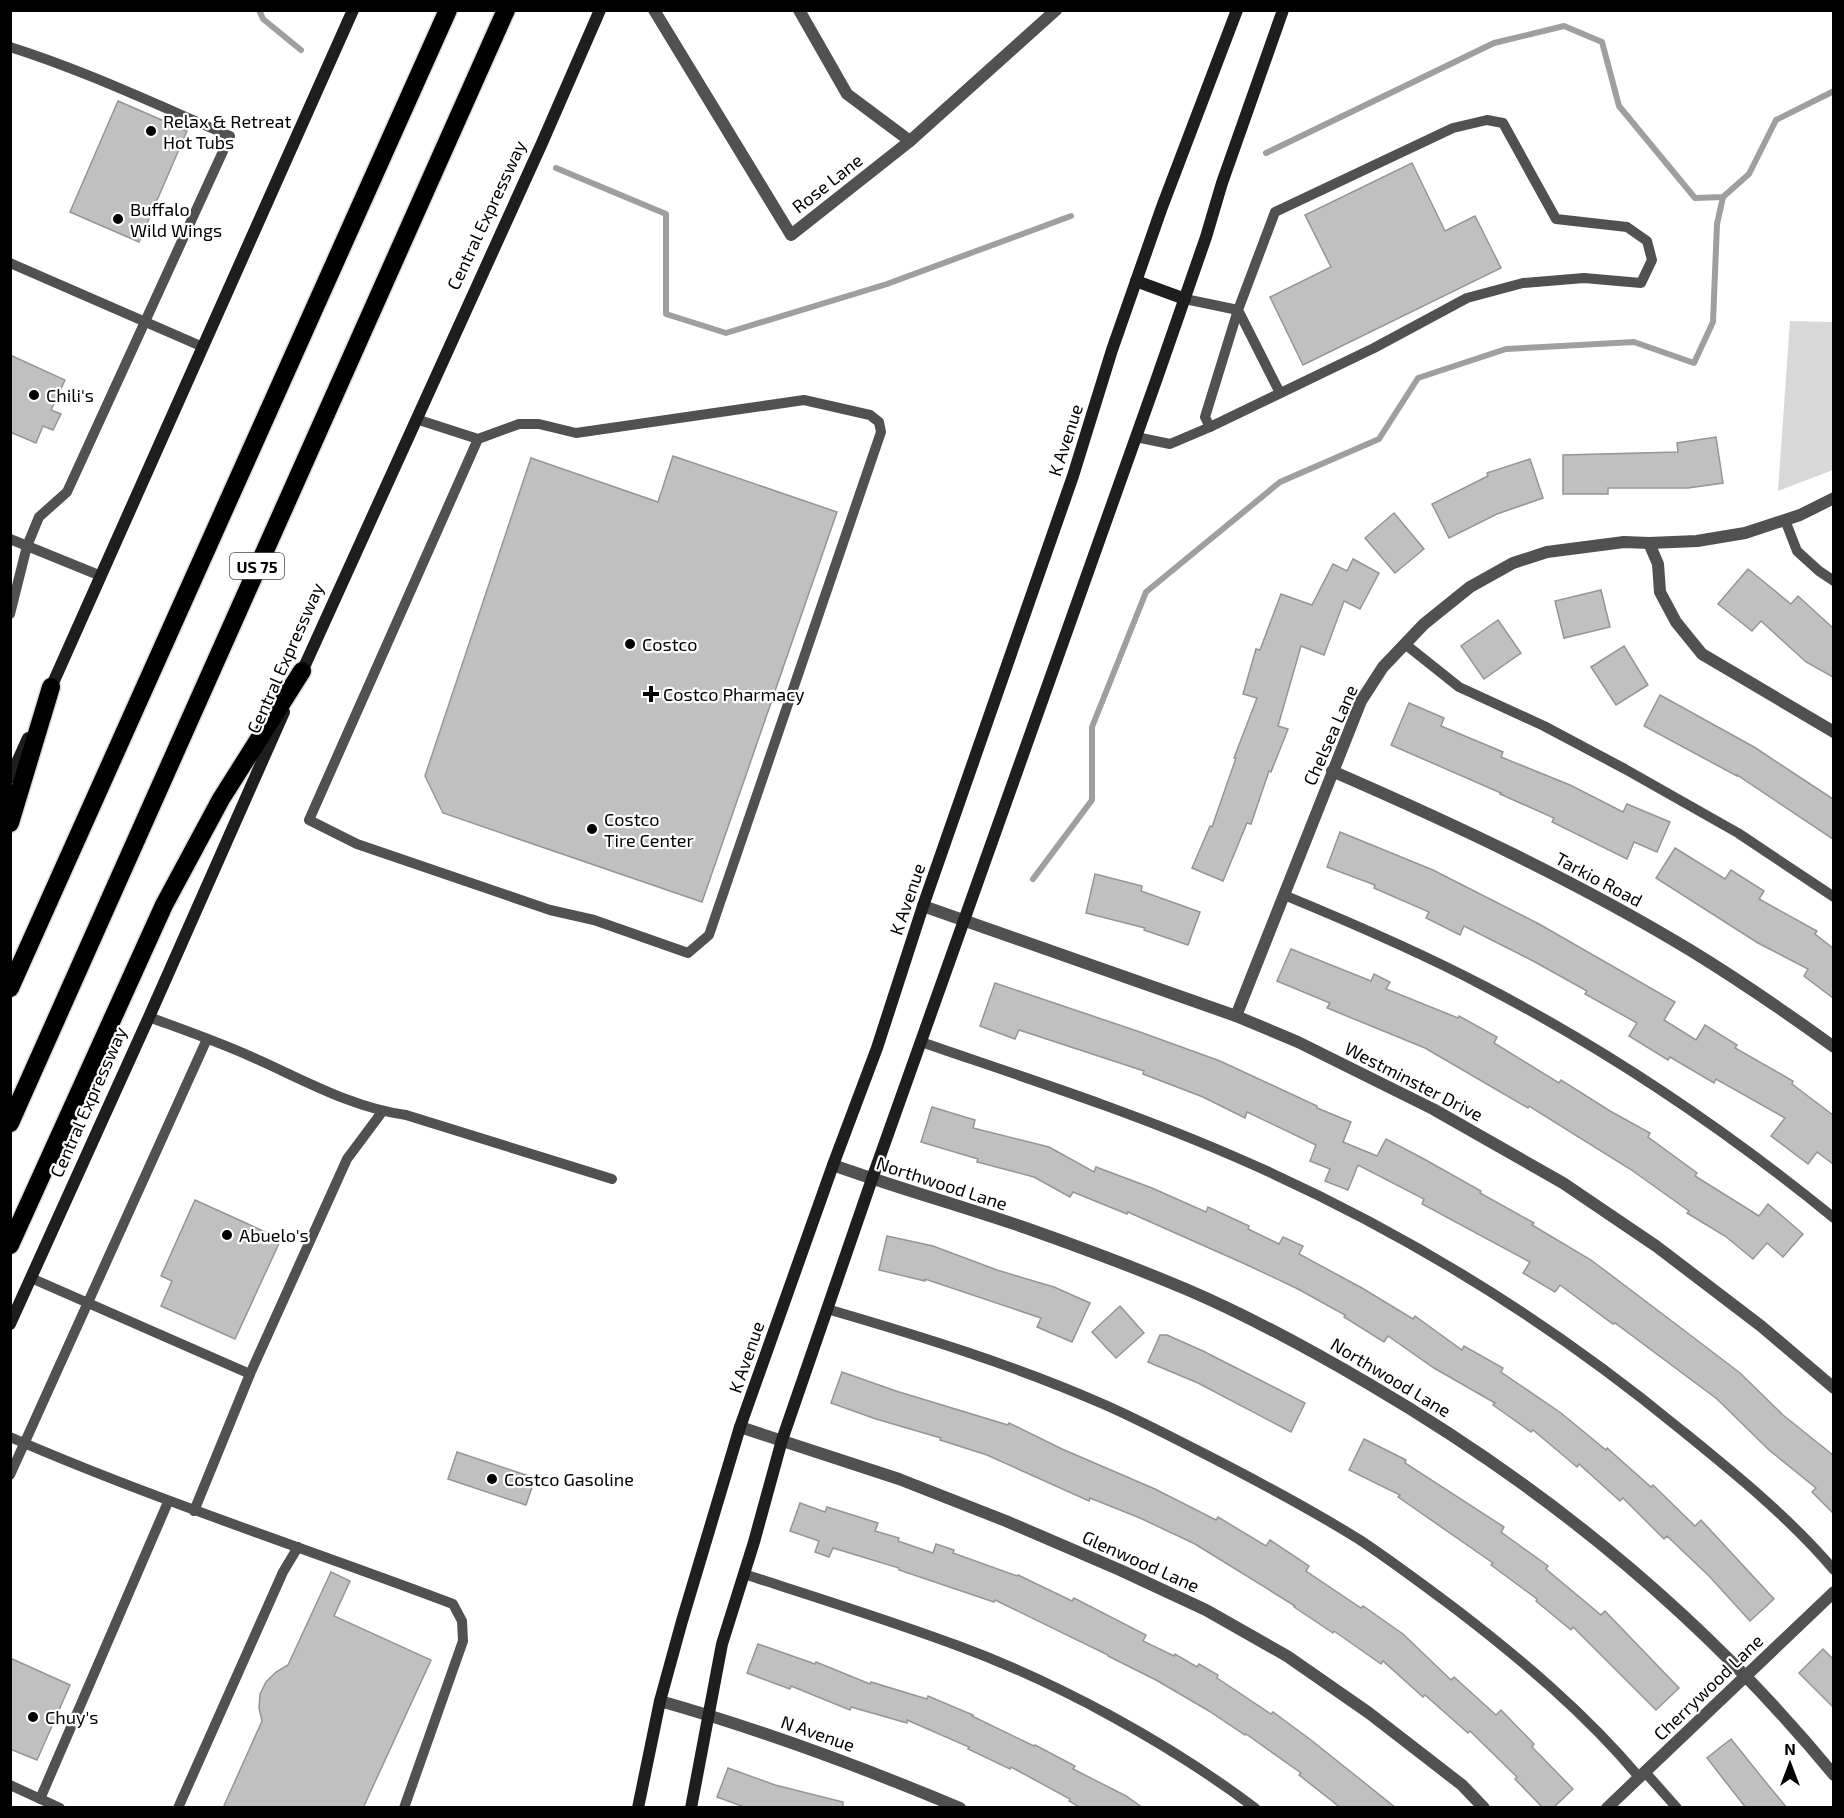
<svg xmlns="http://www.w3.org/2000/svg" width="1844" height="1818" font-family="'Exo 2',sans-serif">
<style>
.green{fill:#d8d8d8}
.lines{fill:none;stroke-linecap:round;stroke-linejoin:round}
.stream{stroke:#9f9f9f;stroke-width:6}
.building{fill:#c0c0c0;stroke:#959595;stroke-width:1.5}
.motorway-casing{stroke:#dbdbdb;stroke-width:21}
.service{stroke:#515151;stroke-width:10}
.minor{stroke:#515151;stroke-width:12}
.secondary{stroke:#1e1e1e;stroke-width:12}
.motorway{stroke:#000;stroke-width:18}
.poi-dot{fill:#000;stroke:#fff;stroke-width:2}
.labels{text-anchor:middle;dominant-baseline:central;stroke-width:4.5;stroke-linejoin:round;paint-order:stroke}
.shield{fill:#fff;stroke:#4c4c4c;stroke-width:1.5}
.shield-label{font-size:16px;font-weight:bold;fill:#000}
.poi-label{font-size:18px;fill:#000;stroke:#fff;text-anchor:start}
.street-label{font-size:18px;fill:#000;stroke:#fff}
</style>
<rect width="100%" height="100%" fill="#fff"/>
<polygon class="green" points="1790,321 1833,322 1833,470 1778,491"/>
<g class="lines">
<g class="stream">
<polyline points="259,10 263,19 301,50"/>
<polyline points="1266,153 1494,43 1564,26 1602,42 1619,106 1695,198 1723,197 1749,174 1776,120 1834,91"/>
<polyline points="556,168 666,214 666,314 726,333 887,284 1071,216"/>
<polyline points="1033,879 1092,800 1092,727 1146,592 1280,482 1379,439 1418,378 1506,349 1634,342 1694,363 1713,322 1717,224 1723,197"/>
</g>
</g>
<g class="building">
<polygon points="118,101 187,131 139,242 70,212"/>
<polygon points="1412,163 1445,231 1475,216 1501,268 1303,365 1270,297 1331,267 1305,215"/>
<polygon points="10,355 65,380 51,410 61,414 53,430 43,426 36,443 10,432"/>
<polygon points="1716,437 1723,483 1688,488 1608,488 1608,494 1563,494 1563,455 1678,452 1677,443"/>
<polygon points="673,456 837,512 702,902 443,813 425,776 531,458 658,502"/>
<polygon points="1530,459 1543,498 1497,514 1449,538 1432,504 1488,476 1487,473"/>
<polygon points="1394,513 1424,549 1395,573 1365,538"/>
<polygon points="1353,559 1379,573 1360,609 1344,601 1324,655 1301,646 1278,726 1288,729 1271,772 1269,771 1251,824 1247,823 1223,881 1192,868 1210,826 1212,827 1236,758 1234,758 1257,698 1243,694 1256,649 1260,650 1281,594 1312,605 1333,564 1347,571"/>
<polygon points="1748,569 1791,604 1798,596 1833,628 1833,677 1806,662 1761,621 1752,631 1718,604"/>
<polygon points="1601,590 1610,627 1564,638 1555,601"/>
<polygon points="1498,620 1521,653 1484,679 1461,646"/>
<polygon points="1624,646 1648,685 1616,705 1591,667"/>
<polygon points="1660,695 1754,747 1833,799 1833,839 1737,775 1737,776 1644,726"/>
<polygon points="1409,703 1444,718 1441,726 1503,752 1501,757 1570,785 1623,812 1627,804 1670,822 1657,852 1634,842 1627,859 1552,822 1554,818 1500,794 1501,793 1391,745"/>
<polygon points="1340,832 1433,870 1539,924 1675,1002 1664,1020 1696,1040 1705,1025 1737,1045 1735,1048 1793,1081 1792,1084 1833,1115 1833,1164 1817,1152 1808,1164 1771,1136 1785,1118 1716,1079 1714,1083 1670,1057 1668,1060 1629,1036 1637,1023 1585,994 1587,991 1535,962 1464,926 1460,935 1426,918 1429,912 1374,888 1375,885 1327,867"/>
<polygon points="1675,848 1725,879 1731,870 1764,891 1759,899 1817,931 1815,934 1833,948 1833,998 1804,976 1808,969 1758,943 1656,878"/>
<polygon points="1095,874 1142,886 1141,891 1200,912 1188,945 1144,930 1145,928 1086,913"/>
<polygon points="1291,949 1371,981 1374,974 1390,982 1386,989 1458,1018 1459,1016 1497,1037 1494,1043 1559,1083 1561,1080 1610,1111 1650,1133 1648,1137 1697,1173 1695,1176 1759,1216 1768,1204 1803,1234 1783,1257 1767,1243 1753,1259 1725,1236 1687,1213 1689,1211 1630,1169 1529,1106 1528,1108 1425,1048 1327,1008 1330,1003 1277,981"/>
<polygon points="995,983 1140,1032 1220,1061 1317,1106 1317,1108 1351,1122 1343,1142 1377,1156 1386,1139 1424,1159 1481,1191 1480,1193 1534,1223 1532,1225 1591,1260 1685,1331 1740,1373 1783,1415 1833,1455 1833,1513 1812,1492 1816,1488 1769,1450 1717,1399 1615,1323 1613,1324 1560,1285 1555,1292 1523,1273 1530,1262 1422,1204 1424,1199 1358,1165 1348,1190 1325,1181 1330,1169 1310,1161 1316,1145 1247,1112 1245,1118 1203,1097 1143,1074 1144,1071 1019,1030 1015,1039 980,1026"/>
<polygon points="932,1107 975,1120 973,1128 1049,1147 1094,1172 1096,1167 1152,1188 1206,1212 1208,1207 1249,1226 1248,1229 1279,1244 1283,1237 1303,1246 1299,1254 1362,1288 1413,1319 1415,1316 1462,1350 1464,1346 1503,1368 1501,1372 1561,1413 1606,1450 1607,1448 1651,1487 1653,1485 1695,1526 1701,1520 1774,1599 1750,1621 1709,1576 1667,1536 1664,1539 1623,1498 1620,1501 1579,1464 1577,1467 1533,1430 1531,1432 1493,1405 1495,1403 1434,1368 1388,1336 1384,1342 1344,1317 1345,1315 1298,1289 1245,1264 1128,1212 1127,1214 1073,1192 1070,1197 1034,1177 977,1162 978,1159 921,1142"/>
<polygon points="195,1200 281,1239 235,1339 161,1306 172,1281 161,1276"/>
<polygon points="887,1236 933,1246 997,1270 1054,1287 1090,1303 1072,1342 1037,1327 1041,1318 925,1279 925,1281 879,1270"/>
<polygon points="1120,1306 1144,1333 1116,1358 1092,1332"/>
<polygon points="1160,1335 1167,1335 1203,1351 1305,1403 1291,1432 1198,1383 1148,1362"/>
<polygon points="842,1372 896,1391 1008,1425 1009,1423 1062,1449 1155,1489 1216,1520 1218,1517 1266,1546 1270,1540 1309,1566 1306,1571 1361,1608 1363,1606 1403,1634 1451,1680 1454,1677 1496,1715 1501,1710 1534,1744 1532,1747 1573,1789 1553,1808 1543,1808 1515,1779 1517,1777 1470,1731 1468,1733 1425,1695 1423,1697 1383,1661 1381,1664 1334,1631 1333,1633 1294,1607 1295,1606 1195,1544 1140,1518 1090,1498 1089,1501 987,1455 940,1440 941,1438 876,1419 831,1403"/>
<polygon points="1364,1439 1406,1460 1405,1463 1504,1527 1501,1532 1548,1566 1546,1569 1601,1615 1605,1611 1679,1688 1656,1710 1573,1627 1571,1630 1536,1601 1537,1599 1491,1565 1493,1563 1398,1497 1400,1495 1349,1470"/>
<polygon points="457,1452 535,1478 526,1505 448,1479"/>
<polygon points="800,1503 825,1512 827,1507 878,1523 875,1531 899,1538 898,1541 933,1553 936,1544 954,1550 953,1553 1017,1576 1018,1575 1072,1601 1074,1598 1146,1635 1143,1641 1174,1656 1175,1654 1197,1667 1199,1664 1218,1675 1217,1678 1271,1714 1273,1712 1311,1740 1396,1808 1341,1808 1299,1775 1301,1773 1246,1734 1245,1735 1209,1711 1156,1680 1108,1656 1108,1655 995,1600 994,1602 899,1570 899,1568 833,1548 829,1557 815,1552 819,1541 790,1531"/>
<polygon points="331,1572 350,1581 334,1616 431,1660 363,1808 223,1808 262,1721 259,1708 260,1694 266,1682 276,1672 288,1665"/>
<polygon points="758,1644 815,1664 816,1662 870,1684 871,1682 927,1699 928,1696 973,1715 972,1716 1034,1746 1035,1745 1075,1766 1073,1769 1126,1796 1143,1808 1081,1808 1069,1801 1070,1799 1011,1767 1010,1769 968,1749 969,1747 907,1720 907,1723 851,1707 850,1710 791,1686 790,1689 747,1673"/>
<polygon points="1823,1649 1833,1659 1833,1707 1799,1673"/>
<polygon points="10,1658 70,1685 37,1760 10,1749"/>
<polygon points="1731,1739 1768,1785 1787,1808 1746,1808 1707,1758"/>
<polygon points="728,1768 775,1785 843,1802 843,1808 747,1808 717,1797"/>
</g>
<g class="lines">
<g class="motorway-casing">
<g id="motorway">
<polyline points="10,823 51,687"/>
<polyline points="10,988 448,10"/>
<polyline points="10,1123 506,10"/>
<polyline points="10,1245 164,905 221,799 302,671"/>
</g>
</g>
<g class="service">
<path d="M 10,47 C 86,71 157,105 230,136 L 67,492 L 39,517 L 27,546 L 10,614"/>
<polyline points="10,263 203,347"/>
<polyline points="1185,299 1238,310 1205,417 1210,427 1374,348 1467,298 1523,283 1584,278 1641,283 1652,260 1647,241 1627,227 1556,219 1503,123 1487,120 1453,128 1275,212 1238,310 1280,393"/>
<polyline points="416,419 478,439 519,424 539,424 576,433 804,400 870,415 879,422 881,432 709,935 688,953 594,920 550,910 357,844 309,820 478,439"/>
<polyline points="1136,437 1170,444 1210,427"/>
<polyline points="1785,520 1797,551 1819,571 1834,581"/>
<polyline points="10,539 101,576"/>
<polyline points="1405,644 1459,687 1544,726 1625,769 1738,833 1834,897"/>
<path d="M 1284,895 C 1352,923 1420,952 1486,987 C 1609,1051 1726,1130 1834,1218"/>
<path d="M 149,1017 C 184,1030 219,1042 252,1057 C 302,1079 352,1108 406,1115 L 612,1179"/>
<path d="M 921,1042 C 1026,1078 1132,1112 1233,1156 C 1393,1225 1545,1318 1680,1429 C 1733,1472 1789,1517 1834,1570"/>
<polyline points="31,1278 250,1374"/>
<path d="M 827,1309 C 920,1336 1014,1365 1103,1404 C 1135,1418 1166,1434 1197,1450 C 1252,1478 1307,1507 1360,1540 C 1393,1562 1425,1586 1457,1610 C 1522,1660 1586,1714 1639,1777"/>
<path d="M 10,1437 C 155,1500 305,1548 453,1604 L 462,1621 L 463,1641 L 404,1808"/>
<polyline points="10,1475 207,1039"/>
<polyline points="194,1511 250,1374 347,1159 382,1112"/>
<path d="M 744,1574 C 815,1597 886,1619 956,1645 C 1057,1682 1169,1743 1255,1808"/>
<polyline points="1645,1772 1677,1808"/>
<polyline points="10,1785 60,1808"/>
<polyline points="40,1799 168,1502"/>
<polyline points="178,1808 283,1572 298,1547"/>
</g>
<g class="minor">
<polyline points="654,10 791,235 910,141 1056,10"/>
<polyline points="799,10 847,94 910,141"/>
<polyline points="1649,543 1658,564 1660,592 1676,622 1702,654 1834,732"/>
<path d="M 1332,771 C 1454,824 1576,881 1690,950 C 1739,980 1787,1013 1834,1047"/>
<polyline points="923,906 1236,1016 1298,1042 1433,1109 1563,1183 1656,1246 1761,1326 1834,1388"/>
<polyline points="1236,1016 1361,701 1383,667 1424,624 1470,587 1513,563 1547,552 1624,542 1649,543 1697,541 1745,533 1800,515 1834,498"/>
<path d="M 833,1165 C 897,1188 962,1206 1026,1228 C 1080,1247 1136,1268 1188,1290 C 1251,1317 1311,1350 1369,1384 C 1545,1487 1704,1617 1834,1775"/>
<polyline points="740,1427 899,1479 1006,1521 1120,1570 1206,1610 1287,1656 1369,1713 1462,1785 1484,1808"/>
<path d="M 660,1701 C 763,1730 862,1767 960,1808"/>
<polyline points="1607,1808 1834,1592"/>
</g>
<g class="secondary">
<polyline points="1136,281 1185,299"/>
<polyline points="300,676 542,143 600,10"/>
<polyline points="49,692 353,10"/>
<polyline points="10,778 28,738"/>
<polyline points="10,1324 149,1017 284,712"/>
<polyline points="638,1808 660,1701 682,1621 740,1427 833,1165 877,1048 923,906 1073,476 1112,350 1162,207 1237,10"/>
<polyline points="691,1808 722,1644 754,1542 782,1440 872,1179 1157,378 1206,237 1222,183 1283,10"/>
</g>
<use href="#motorway" class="motorway"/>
</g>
<g class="poi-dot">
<circle cx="151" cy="131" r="6"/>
<circle cx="118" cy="219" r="6"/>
<circle cx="34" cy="395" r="6"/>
<circle cx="630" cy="644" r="6"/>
<path d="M648 685h6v6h6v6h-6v6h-6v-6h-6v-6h6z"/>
<circle cx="592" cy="829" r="6"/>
<circle cx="227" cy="1235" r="6"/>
<circle cx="492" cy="1479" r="6"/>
<circle cx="33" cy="1717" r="6"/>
</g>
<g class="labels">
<rect class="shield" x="230" y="553" width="54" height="26" rx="4.5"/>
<g class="shield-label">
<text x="257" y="566">US 75</text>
</g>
<g class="poi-label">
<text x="163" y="121">Relax &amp; Retreat<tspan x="163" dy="21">Hot Tubs</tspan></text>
<text x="130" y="209">Buffalo<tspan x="130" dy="21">Wild Wings</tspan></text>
<text x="46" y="395">Chili's</text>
<text x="642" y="644">Costco</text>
<text x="663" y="694">Costco Pharmacy</text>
<text x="604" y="819">Costco<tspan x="604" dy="21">Tire Center</tspan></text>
<text x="239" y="1235">Abuelo's</text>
<text x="504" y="1479">Costco Gasoline</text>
<text x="45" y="1717">Chuy's</text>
</g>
<g class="street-label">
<text transform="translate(827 183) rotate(-38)">Rose Lane</text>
<text transform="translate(486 215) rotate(-65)">Central Expressway</text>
<text transform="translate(1065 440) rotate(-72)">K Avenue</text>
<text transform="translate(285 658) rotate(-66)">Central Expressway</text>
<text transform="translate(1330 735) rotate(-66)">Chelsea Lane</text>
<text transform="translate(1599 879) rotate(28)">Tarkio Road</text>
<text transform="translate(907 899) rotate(-71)">K Avenue</text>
<text transform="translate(1414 1081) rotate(27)">Westminster Drive</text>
<text transform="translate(88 1102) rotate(-66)">Central Expressway</text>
<text transform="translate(942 1183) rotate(18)">Northwood Lane</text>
<text transform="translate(746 1357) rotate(-71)">K Avenue</text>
<text transform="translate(1391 1377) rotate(31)">Northwood Lane</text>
<text transform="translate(1141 1561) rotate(24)">Glenwood Lane</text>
<text transform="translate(1708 1687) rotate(-44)">Cherrywood Lane</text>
<text transform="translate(818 1733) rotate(19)">N Avenue</text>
</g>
</g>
<rect width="1844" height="1818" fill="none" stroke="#000000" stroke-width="24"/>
<g transform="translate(1790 1764)" stroke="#ffffff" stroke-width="4.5" paint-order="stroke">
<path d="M0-4.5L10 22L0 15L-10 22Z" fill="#000000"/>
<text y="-9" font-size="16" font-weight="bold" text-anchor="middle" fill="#000000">N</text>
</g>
</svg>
